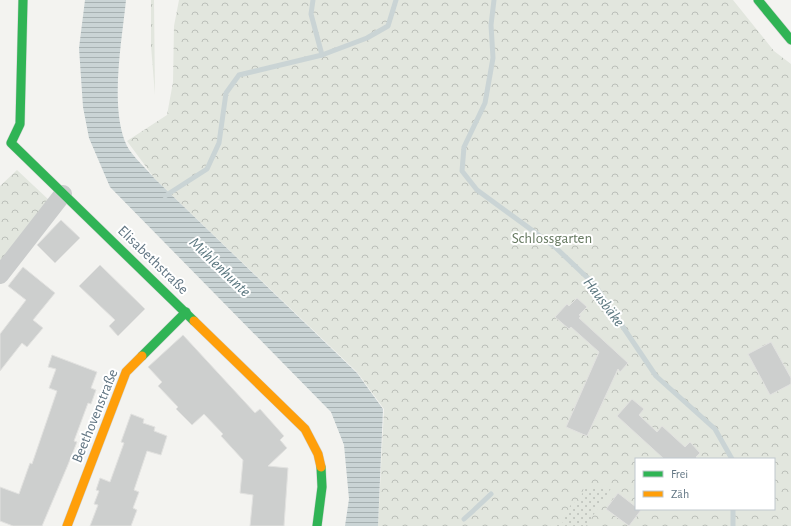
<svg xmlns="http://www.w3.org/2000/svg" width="791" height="526" font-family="'Alegreya Sans',sans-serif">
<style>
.grass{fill:url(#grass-tufts)}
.forest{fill:url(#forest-crowns);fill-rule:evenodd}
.garden{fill:url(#garden-dots)}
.water{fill:url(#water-rules)}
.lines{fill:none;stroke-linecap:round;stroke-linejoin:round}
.stream{stroke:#cad4d5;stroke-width:5}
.building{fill:#cdcfce;stroke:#e2e2e0}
.fast-casing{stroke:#cfd1d0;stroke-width:10}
.slow-casing{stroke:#cfd1d0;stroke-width:10}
.street{stroke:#cacccc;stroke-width:18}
.fast{stroke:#30b455;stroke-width:9}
.slow{stroke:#ff9f0a;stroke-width:9}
.labels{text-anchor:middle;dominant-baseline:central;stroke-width:4;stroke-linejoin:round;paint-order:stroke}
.park-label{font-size:15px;fill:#667960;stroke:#fff}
.street-label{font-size:15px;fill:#617583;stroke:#fff}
.water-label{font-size:16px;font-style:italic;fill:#5c7880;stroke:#fff}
</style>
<defs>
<pattern id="grass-tufts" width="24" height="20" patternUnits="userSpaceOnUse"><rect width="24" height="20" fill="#e2e6de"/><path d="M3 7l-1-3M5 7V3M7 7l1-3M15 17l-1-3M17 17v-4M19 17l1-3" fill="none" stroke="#bbbfb9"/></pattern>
<pattern id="forest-crowns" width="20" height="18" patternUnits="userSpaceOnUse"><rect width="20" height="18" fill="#e2e6de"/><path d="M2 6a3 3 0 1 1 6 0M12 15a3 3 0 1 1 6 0" fill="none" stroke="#bbbfb9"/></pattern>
<pattern id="garden-dots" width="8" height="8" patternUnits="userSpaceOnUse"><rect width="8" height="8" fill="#e2e6de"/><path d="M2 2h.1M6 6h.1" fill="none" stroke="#bbbfb9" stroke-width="1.8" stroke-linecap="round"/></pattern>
<pattern id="water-rules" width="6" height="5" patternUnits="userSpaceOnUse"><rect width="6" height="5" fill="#cad4d5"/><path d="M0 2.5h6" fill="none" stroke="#a7b1b2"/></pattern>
</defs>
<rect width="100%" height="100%" fill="#f3f3f0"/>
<polygon class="grass" points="151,0 154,0 155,95 151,46"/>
<g class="forest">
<path d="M 179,0 L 733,0 L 774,51 L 791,64 L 791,526 L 378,526 L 384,409 L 357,372 L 155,179 L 127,141 L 167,115 L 173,82 L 174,26 ZM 636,459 L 774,459 L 774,509 L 636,509 Z"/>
<polygon points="17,170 50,201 0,265 0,186"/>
</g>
<polygon class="garden" points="584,487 612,487 586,526 550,526 562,524 571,504 580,501"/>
<path class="water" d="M 85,0 L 126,0 C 122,40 109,109 127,146 C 133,157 146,168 155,179 L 357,373 L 383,409 L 378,526 L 345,526 L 349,499 L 344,445 L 331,412 L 110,187 L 89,138 L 83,107 L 79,48 Z"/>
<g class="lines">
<g class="stream">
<polyline points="494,0 491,25 493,58 485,103 464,147 462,171 477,190 555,247 594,284 656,376 715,429 732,459"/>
<polyline points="322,55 367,38 388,26 396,0"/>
<polyline points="165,196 207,169 219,143 226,93 239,75 322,55 311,14 313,0"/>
<polyline points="475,509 491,494"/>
<polyline points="733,509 733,526"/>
<polyline points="464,519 473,511"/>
</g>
</g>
<g class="building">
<polygon points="61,220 80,238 55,263 37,245"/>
<polygon points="100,265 145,309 118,336 109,326 115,320 79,286"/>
<polygon points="23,267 55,293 33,320 43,328 27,347 22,343 0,371 0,334 26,300 8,286"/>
<polygon points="577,298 587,307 579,315 581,316 579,318 628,363 620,372 618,369 587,436 566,427 599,352 571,327 569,329 555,317 567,304 569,306"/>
<polygon points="183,335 255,413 260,409 284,436 280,440 287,448 268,466 288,468 284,526 250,526 253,495 240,493 243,460 221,436 223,434 204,414 192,425 176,409 178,407 158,386 162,382 148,367"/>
<polygon points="771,342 791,378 791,384 770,395 748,354"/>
<polygon points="52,355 97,372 91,388 96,390 91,404 88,403 74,441 77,442 67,467 42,526 13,526 0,521 0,487 19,494 30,463 32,464 57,391 49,388 56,369 48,367"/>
<polygon points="632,399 644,409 639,415 657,432 662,426 685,447 690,442 700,453 696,457 698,459 664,459 617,416"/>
<polygon points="131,414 144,419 143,423 155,427 154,431 167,436 161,455 147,451 134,490 139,492 133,508 137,510 131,526 90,526 98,505 94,504 99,491 96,490 100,478 110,482 124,443 121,442"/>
<polygon points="618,493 636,507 636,509 641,510 629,526 606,509"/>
</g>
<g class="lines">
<g class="fast-casing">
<g id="fast">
<polyline points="23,0 20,124 11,143 194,321"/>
<polyline points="758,0 791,40"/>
<polyline points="142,356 186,312"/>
<polyline points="317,526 322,487 321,467"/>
</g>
</g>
<g class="slow-casing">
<g id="slow">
<polyline points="194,321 305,429 318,454 321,467"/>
<polyline points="67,526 126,372 142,356"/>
</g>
</g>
<polyline class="street" points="0,275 63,194"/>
<use href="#fast" class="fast"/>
<use href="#slow" class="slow"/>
</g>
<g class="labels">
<g class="park-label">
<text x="552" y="238">Schlossgarten</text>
</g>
<g class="street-label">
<text transform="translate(153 260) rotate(44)">Elisabethstraße</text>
<text transform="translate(95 416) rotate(-68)">Beethovenstraße</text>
</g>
<g class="water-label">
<text transform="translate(220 267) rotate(44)">Mühlenhunte</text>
<text transform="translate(604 302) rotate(53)">Hausbäke</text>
</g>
</g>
<rect x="635" y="458" width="140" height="52" fill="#ffffff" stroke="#c0c8cd"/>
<rect x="643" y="471" width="20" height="6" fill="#30b455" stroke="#c0c8cd"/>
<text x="671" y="478" font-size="12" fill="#617583">Frei</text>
<rect x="643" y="491" width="20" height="6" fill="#ff9f0a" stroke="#c0c8cd"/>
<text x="671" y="498" font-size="12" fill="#617583">Zäh</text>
</svg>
